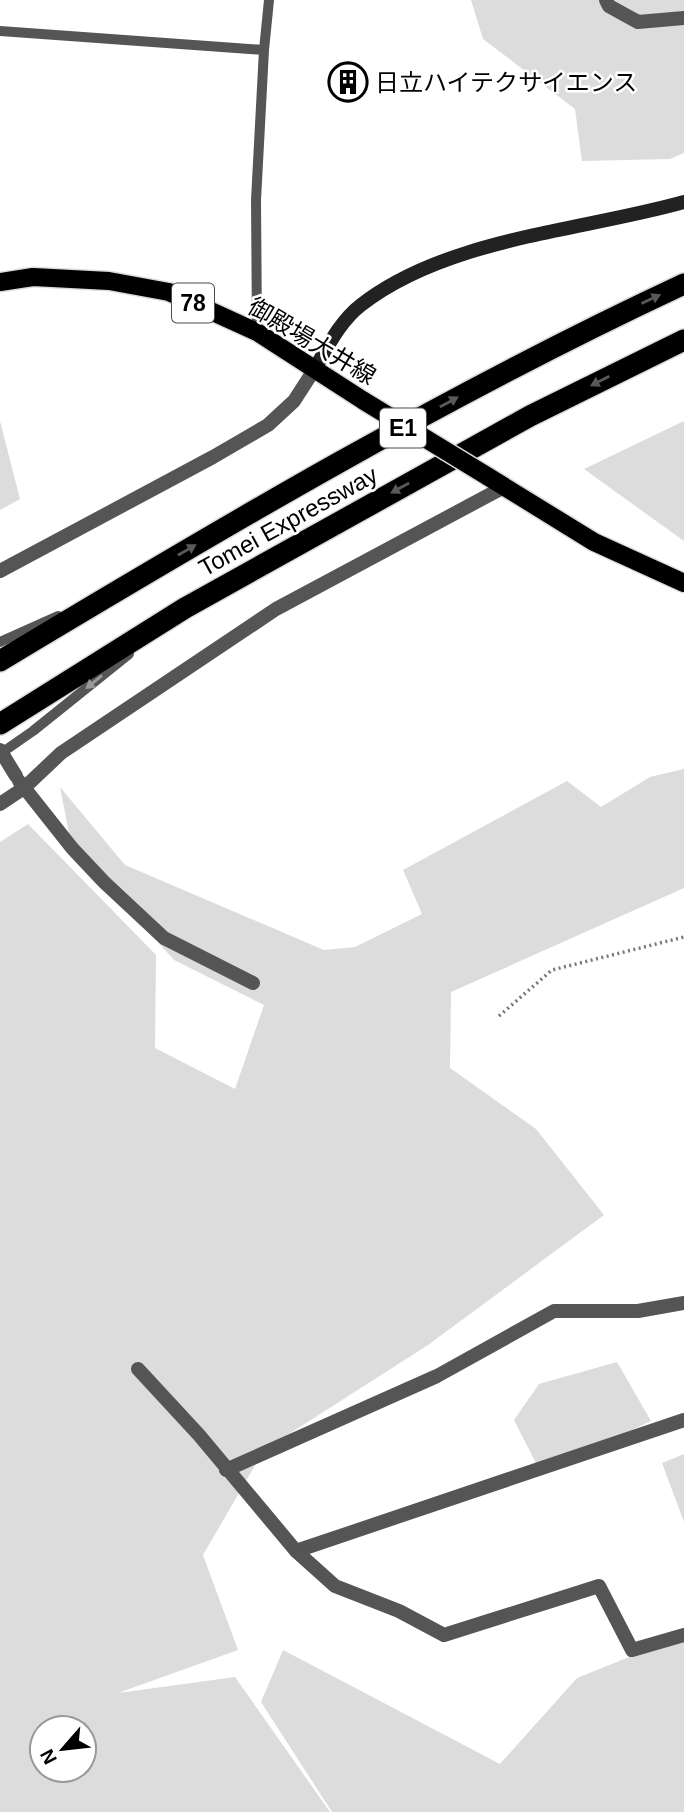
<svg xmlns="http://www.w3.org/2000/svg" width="684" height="1812" font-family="Arial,'Noto Sans JP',sans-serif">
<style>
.green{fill:#dcdcdc;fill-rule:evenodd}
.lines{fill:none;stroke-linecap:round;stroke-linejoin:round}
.primary-casing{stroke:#dbdbdb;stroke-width:21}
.highway-casing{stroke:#dbdbdb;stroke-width:24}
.path{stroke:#777;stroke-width:3.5;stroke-dasharray:2 3.5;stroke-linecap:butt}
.lane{stroke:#555;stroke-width:10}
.street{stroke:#555;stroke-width:14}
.secondary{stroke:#222;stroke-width:14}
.primary{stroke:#000;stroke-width:18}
.highway{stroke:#000;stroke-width:21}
.primary-bridge-casing{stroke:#dbdbdb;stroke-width:21;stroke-linecap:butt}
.street-bridge{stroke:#555;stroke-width:14}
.primary-bridge{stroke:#000;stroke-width:18}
.oneway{fill:#595959}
.oneway2{fill:#999}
.labels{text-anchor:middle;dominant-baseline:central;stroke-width:5;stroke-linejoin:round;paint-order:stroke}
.shield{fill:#fff;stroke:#4c4c4c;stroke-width:2}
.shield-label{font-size:23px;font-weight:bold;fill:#000}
.poi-label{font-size:24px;fill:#000;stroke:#fff;text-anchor:start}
.street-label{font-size:24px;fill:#000;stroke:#fff}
</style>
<rect width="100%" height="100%" fill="#fff"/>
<g class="green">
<polygon points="471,0 684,0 684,153 670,159 582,161 575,109 483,39"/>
<polygon points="0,421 20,499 0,510"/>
<polygon points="684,421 684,541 584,469"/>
<path d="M 684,769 L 684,888 L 451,992 L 450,1068 L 536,1129 L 604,1215 L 428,1345 L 264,1450 L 203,1555 L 238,1650 L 118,1693 L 235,1677 L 330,1812 L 0,1812 L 0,842 L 28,824 L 156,955 L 155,1048 L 235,1089 L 264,1005 L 174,960 L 72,848 L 60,787 L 125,865 L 324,950 L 355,947 L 422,914 L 403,870 L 567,781 L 601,807 L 650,777 ZM 42,1728 L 84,1728 L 84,1770 L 42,1770 Z"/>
<polygon points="617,1362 651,1421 564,1462 538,1467 514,1420 539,1384"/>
<polygon points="684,1454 684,1522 662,1463"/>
<polygon points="684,1635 684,1812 332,1812 261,1702 283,1650 500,1764 577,1678"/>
</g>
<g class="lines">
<g class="primary-casing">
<g id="primary">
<polyline points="0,282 33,277 109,281 169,292 257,332 364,401"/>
<polyline points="487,476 594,542 684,583"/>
</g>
</g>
<g class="highway-casing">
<g id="highway">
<path d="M 0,661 C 223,527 448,394 684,284"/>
<polyline points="0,724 185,608 530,416 684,340"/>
</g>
</g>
<polyline class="path" points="499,1016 552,970 684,937"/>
<g class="lane">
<polyline points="0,31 264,50 256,200 257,332"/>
<polyline points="264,50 269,0"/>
<polyline points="0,642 58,616"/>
<polyline points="0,754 33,731 129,654"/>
</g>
<g class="street">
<polyline points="606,0 609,6 638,22 684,18"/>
<polyline points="0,571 213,457 268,425 294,401 314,370"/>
<polyline points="19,781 72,848 104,882 164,938 253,983"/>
<polyline points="0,804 24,788 61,753 276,609 504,487"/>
<polyline points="138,1369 199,1435 296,1551 684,1420"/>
<polyline points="226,1470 437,1376 554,1311 638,1311 684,1303"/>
<polyline points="296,1551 335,1586 399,1611 444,1635 599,1586 632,1650 684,1635"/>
</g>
<path class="secondary" d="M 314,370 C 327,348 340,321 361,305 C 447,238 581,231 684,202"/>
<use href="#primary" class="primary"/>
<use href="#highway" class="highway"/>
<g class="primary-bridge-casing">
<polyline id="primary-bridge" points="364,401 487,476"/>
</g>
<polyline class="street-bridge" points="0,750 16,776"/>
<use href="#primary-bridge" class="primary-bridge"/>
</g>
<defs><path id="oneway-solid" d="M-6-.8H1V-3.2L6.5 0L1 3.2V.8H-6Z" transform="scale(1.75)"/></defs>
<g class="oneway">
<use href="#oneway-solid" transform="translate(651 299) rotate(-25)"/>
<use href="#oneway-solid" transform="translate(600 381) rotate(153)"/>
<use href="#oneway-solid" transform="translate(449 402) rotate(-29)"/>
<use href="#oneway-solid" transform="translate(400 488) rotate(151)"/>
<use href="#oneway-solid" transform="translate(187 550) rotate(-30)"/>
</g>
<use class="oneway2" href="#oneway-solid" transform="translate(94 682) rotate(141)"/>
<defs>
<g id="building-ring" transform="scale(2.0125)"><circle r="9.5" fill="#fff" stroke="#000" stroke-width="1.5"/><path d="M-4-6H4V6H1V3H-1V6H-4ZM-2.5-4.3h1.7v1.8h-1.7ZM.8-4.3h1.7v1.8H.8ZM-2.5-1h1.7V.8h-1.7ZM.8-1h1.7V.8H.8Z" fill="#000"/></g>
</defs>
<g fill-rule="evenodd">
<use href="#building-ring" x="348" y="82"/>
</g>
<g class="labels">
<g class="shield">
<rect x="172" y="283.5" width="42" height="39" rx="5"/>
<rect x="380" y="408.5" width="46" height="39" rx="5"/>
</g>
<g class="shield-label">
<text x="193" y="303">78</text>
<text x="403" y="428">E1</text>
</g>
<g class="poi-label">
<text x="375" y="82">日立ハイテクサイエンス</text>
</g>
<g class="street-label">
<text transform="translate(312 341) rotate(31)">御殿場大井線</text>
<text transform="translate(288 521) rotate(-29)">Tomei Expressway</text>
</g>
</g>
<g transform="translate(63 1749) rotate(242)"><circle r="33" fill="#ffffff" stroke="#999999" stroke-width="2"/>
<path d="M0-5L12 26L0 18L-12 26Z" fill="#000000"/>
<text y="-10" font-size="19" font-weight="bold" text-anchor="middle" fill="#000000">N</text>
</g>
</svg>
